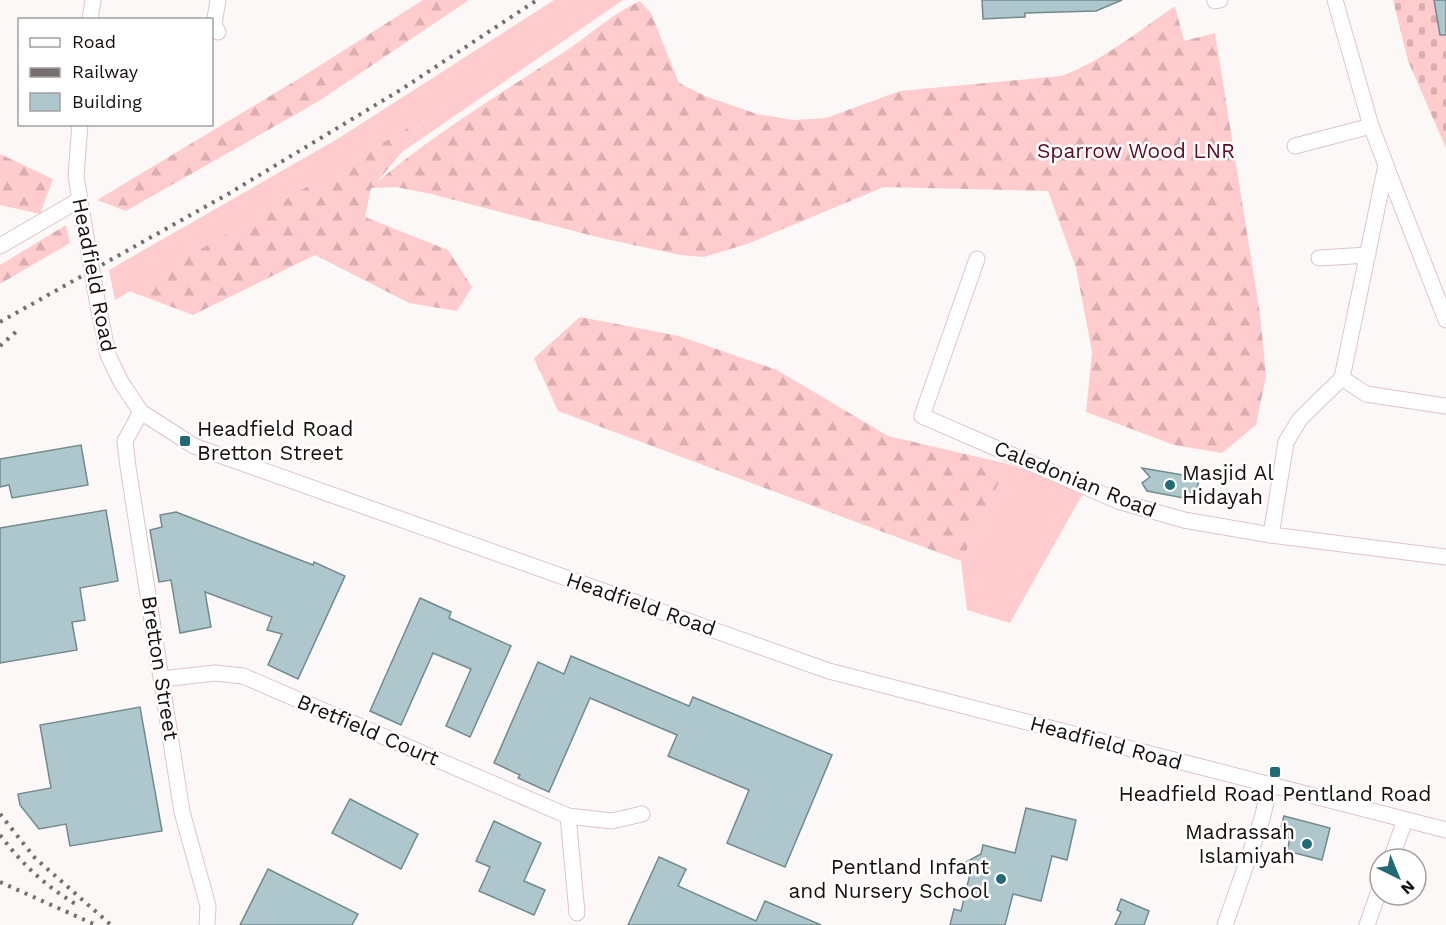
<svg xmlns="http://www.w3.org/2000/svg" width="1446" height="925" viewBox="0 0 1446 925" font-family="'Work Sans',sans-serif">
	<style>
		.grass { fill: #ffccce }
		.forest { fill: url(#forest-firs) }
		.cemetery { fill: url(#cemetery-stones) }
		.building { fill: #aec7cc; stroke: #728a8e; stroke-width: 1.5 }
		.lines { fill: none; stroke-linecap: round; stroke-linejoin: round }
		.minor-casing { stroke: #ddc5c6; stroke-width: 17 }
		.minor { stroke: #fff; stroke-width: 15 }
		.rail { stroke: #756e6e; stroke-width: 4; stroke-dasharray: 3 6; stroke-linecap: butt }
		.minor-bridge-casing { stroke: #ddc5c6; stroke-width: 17; stroke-linecap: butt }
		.minor-bridge { stroke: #fff; stroke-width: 15 }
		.poi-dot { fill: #216a76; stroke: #fff; stroke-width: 2 }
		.labels { text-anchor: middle; stroke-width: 5; stroke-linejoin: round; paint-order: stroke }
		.park-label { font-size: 21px; fill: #5f0a1e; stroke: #fff }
		.street-label { font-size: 21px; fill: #170f0f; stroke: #fff }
		.poi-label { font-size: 21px; fill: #170f0f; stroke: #fff; text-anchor: start }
	</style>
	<defs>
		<pattern id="forest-firs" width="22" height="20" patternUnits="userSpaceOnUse" patternTransform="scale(1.5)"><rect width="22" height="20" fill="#ffccce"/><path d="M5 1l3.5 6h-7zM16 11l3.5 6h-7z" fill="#daaeb0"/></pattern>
		<pattern id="cemetery-stones" width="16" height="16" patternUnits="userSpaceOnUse" patternTransform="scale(1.5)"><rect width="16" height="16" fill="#ffccce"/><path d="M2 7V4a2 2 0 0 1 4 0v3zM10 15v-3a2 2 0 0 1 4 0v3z" fill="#daaeb0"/></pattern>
	</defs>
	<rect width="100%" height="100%" fill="#fdf8f8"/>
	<g class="grass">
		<path d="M554 0H623L402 152 424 120 115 300 109 270 339 138Z"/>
		<path d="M1008 464 1085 490 1010 623 967 610 961 561Z"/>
	</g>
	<g class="forest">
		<path d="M423 0H469L319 101 126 211 97 200 300 78Z"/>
		<path d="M640 1 651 13 679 83 705 96 757 114 793 120 826 118 900 91 1061 76C1103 61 1138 31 1175 6L1184 41 1215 33 1260 314 1266 376 1256 425 1222 453 1174 445 1086 412 1092 352 1076 268 1048 191 884 187 747 244 704 257 680 255 601 238 431 194 396 187 371 188 365 217 448 250 472 287 457 311 409 303 315 255 193 315 129 291 425 118 402 152 376 183C434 134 500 94 564 52 590 35 612 14 640 1Z"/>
		<path d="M0 154 53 179 40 214 0 205Z"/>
		<path d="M66 225 70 243 0 284V265Z"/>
		<path d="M580 317 679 336 777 370 888 436 1008 464 961 561 558 411 534 358Z"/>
	</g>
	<path class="cemetery" d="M1393 0H1446V148L1408 61Z"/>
	<g class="building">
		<path d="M982 0H1122L1096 11 1025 13V17L983 19Z"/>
		<path d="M1434 0H1446V35H1440Z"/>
		<path d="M81 445 88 485 12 498 9 485 0 487V459Z"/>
		<path d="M1142 468 1183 475 1199 480 1194 500 1147 491 1142 483 1150 477Z"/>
		<path d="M106 510 118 581 80 588 85 620 72 622 77 650 0 663V528Z"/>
		<path d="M176 512 313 565 314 562 345 576 298 679 268 665 282 634 267 630 272 617 205 592 211 627 180 633 171 580 159 582 150 530 162 527 160 515Z"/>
		<path d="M420 598 451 612 449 618 511 646 470 737 446 726 471 669 433 653 401 725 370 711Z"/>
		<path d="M571 656 689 706 693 697 832 755 785 867 727 843 749 790 668 756 677 735 590 698 549 792 518 778 520 775 494 763 538 662 564 674Z"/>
		<path d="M140 707 162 831 70 846 66 824 39 829 20 805 18 794 51 788 40 725Z"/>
		<path d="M350 799 418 834 401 869 332 833Z"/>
		<path d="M1026 808 1076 820 1067 860 1052 856 1041 901 1013 894 1005 925H950L954 909 961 911 971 870 966 862 981 854 983 845 1015 853Z"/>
		<path d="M1284 816 1330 828 1322 860 1287 851 1290 838 1279 835Z"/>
		<path d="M494 821 541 843 524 881 545 890 534 915 479 891 490 867 476 861Z"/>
		<path d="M659 857 686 869 678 886 756 921 765 901 821 925H628Z"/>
		<path d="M268 869 358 914 352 925H240Z"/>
		<path d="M1121 899 1149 911 1144 925H1115L1121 912 1117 910Z"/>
	</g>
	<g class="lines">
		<g class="minor-casing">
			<g id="minor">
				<path d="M218 0 214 24 218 32"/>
				<path d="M1215 1 1220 0"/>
				<path d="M90 20 93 0"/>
				<path d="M80 124 76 176 85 231"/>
				<path d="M1295 146 1371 126"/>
				<path d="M1386 166 1446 320"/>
				<path d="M0 246 79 200"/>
				<path d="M1319 258 1368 255"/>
				<path d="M977 259 922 416 1118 501 1184 520 1271 535 1446 557"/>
				<path d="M98 305 108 355 121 382 141 412 194 446 829 671 1446 830"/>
				<path d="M1342 378 1366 394 1446 406"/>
				<path d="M141 412 125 441 128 467 182 812 208 906 207 925"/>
				<path d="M1271 535 1286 442 1300 419 1342 378 1386 165 1371 126 1335 0"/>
				<path d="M162 679 215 673 243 676 568 816 612 821 642 814"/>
				<path d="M568 816 577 913"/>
				<path d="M1391 859 1405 820"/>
				<path d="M1225 925 1262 819 1270 785"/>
				<path d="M1367 925 1380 888"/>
			</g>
		</g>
		<use href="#minor" class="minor"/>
		<g class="rail">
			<path d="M0 322 228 194 402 89 537 0"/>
			<path d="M0 346 17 331"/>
			<path d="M0 814 35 858 111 925"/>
			<path d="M0 835C24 866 43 884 77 905"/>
			<path d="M0 882 96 925"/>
		</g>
		<g class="minor-bridge-casing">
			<path id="minor-bridge" d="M85 231 98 305"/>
		</g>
		<use href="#minor-bridge" class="minor-bridge"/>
	</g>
	<g class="poi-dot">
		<rect x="179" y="435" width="12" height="12" rx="3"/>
		<circle cx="1170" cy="485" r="6"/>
		<rect x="1269" y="766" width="12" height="12" rx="3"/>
		<circle cx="1307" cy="844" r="6"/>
		<circle cx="1001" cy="879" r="6"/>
	</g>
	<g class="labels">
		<g class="park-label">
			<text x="1136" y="158">Sparrow Wood LNR</text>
		</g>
		<g class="street-label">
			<text transform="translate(94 275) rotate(79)" y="7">Headfield Road</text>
			<text transform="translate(1075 479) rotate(22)" y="7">Caledonian Road</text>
			<text transform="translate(641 604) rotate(19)" y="7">Headfield Road</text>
			<text transform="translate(160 668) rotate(81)" y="7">Bretton Street</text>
			<text transform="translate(368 730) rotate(23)" y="7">Bretfield Court</text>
			<text transform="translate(1106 743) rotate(15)" y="7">Headfield Road</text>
		</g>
		<g class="poi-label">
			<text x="197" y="436">Headfield Road<tspan x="197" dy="24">Bretton Street</tspan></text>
			<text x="1182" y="480">Masjid Al<tspan x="1182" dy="24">Hidayah</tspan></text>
			<text x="1275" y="801" text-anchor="middle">Headfield Road Pentland Road</text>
			<text x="1295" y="839" text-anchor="end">Madrassah<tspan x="1295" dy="24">Islamiyah</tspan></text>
			<text x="989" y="874" text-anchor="end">Pentland Infant<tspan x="989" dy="24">and Nursery School</tspan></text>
		</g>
	</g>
	<rect x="18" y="18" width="195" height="108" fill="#ffffff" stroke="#a29f9f" stroke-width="1.5"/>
	<rect x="30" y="38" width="30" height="9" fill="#ffffff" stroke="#a29f9f" stroke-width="1.5"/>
	<text x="72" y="48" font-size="18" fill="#170f0f">Road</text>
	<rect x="30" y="68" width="30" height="9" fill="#756e6e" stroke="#a29f9f" stroke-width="1.5"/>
	<text x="72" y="78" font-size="18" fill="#170f0f">Railway</text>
	<rect x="30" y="93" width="30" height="18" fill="#aec7cc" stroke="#a29f9f" stroke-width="1.5"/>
	<text x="72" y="108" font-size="18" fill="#170f0f">Building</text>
	<g transform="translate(1398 877) rotate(137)"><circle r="28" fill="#ffffff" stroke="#a29f9f" stroke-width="1.5"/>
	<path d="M0-4.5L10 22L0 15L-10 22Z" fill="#216a76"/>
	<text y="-9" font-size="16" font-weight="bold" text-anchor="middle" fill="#170f0f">N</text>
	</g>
</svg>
